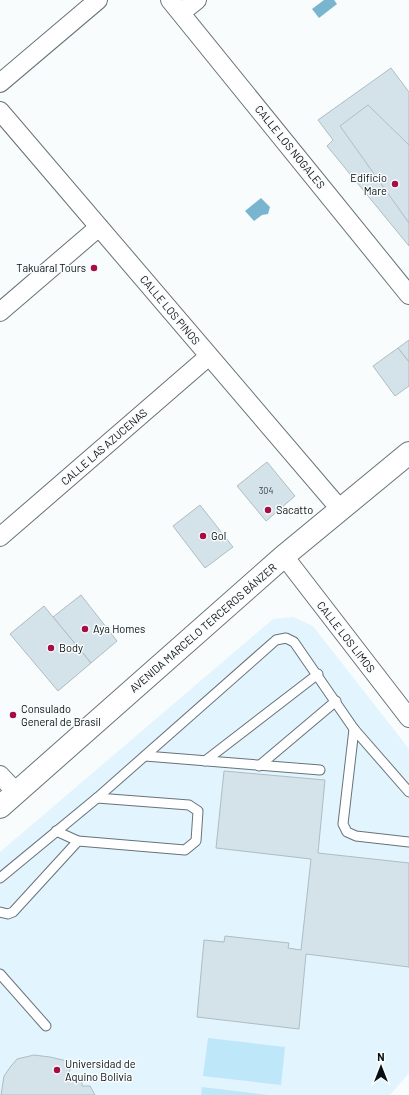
<svg xmlns="http://www.w3.org/2000/svg" width="409" height="1095" viewBox="0 0 409 1095" font-family="Barlow,sans-serif">
	<style>
		.built { fill: #e2f4fd }
		.pitch { fill: #bfe7fa }
		.water { fill: #7ab5cf }
		.building { fill: #d4e2e9; stroke: #afbdc3 }
		.lines { fill: none; stroke-linecap: round; stroke-linejoin: round }
		.service-casing { stroke: #677379; stroke-width: 11 }
		.minor-casing { stroke: #677379; stroke-width: 20 }
		.tertiary-casing { stroke: #677379; stroke-width: 24 }
		.service { stroke: #fff; stroke-width: 9 }
		.minor { stroke: #fff; stroke-width: 18 }
		.tertiary { stroke: #fff; stroke-width: 22 }
		.poi-dot { fill: #a50e45; stroke: #f9fcfd; stroke-width: 1.5 }
		.labels { text-anchor: middle; stroke-width: 3; stroke-linejoin: round; paint-order: stroke }
		.number-label { font-size: 9px; fill: #3c4346 }
		.street-label { font-size: 11px; fill: #090e10; stroke: #f9fcfd }
		.poi-label { font-size: 11px; fill: #090e10; stroke: #f9fcfd; text-anchor: start }
	</style>
	<rect width="100%" height="100%" fill="#f9fcfd"/>
	<path class="built" d="M293 617 313 626 409 749V1073L390 1095H0V852L273 619Z"/>
	<g class="pitch">
		<path d="M208 1038 285 1047 281 1085 203 1076Z"/>
		<path d="M202 1087 268 1095H201Z"/>
	</g>
	<g class="water">
		<path d="M324 0H334L337 4 319 18 312 9Z"/>
		<path d="M261 198 270 207 268 214 262 215 254 221 245 211Z"/>
	</g>
	<g class="building">
		<path d="M391 68 409 92V246L327 146 333 140 318 120Z"/>
		<path d="M368 105 409 145V223L340 126Z"/>
		<path d="M409 340V362L398 348Z"/>
		<path d="M398 348 409 362V386L395 396 373 366Z"/>
		<path d="M267 462 295 496 266 521 237 486Z"/>
		<path d="M200 505 233 547 205 568 173 526Z"/>
		<path d="M81 595 117 641 91 663 53 617Z"/>
		<path d="M44 606 91 663 58 691 10 634Z"/>
		<path d="M224 771 325 780 318 853 409 863V967L306 954 299 1029 197 1017 204 940 224 942 225 936 289 943 288 948 301 950 311 859 216 848Z"/>
		<path d="M34 1055 50 1057 71 1062 69 1075H82V1086H90L95 1095H1L4 1076 11 1066 17 1059Z"/>
	</g>
	<g class="lines">
		<g class="service-casing">
			<g id="service">
				<path d="M354 729 343 824 347 832 356 836 409 842"/>
				<path d="M145 756 320 770"/>
				<path d="M205 761 318 674"/>
				<path d="M259 766 336 701"/>
				<path d="M56 831 78 841 185 850 196 841 198 811 189 805 97 798"/>
				<path d="M0 878 97 798 276 640 286 638 294 642 354 729 409 792"/>
				<path d="M0 912 8 914 13 912 78 841"/>
				<path d="M0 974 46 1026"/>
			</g>
		</g>
		<g class="minor-casing">
			<g id="minor">
				<path d="M170 0 409 295"/>
				<path d="M182 12 197 0"/>
				<path d="M0 83 98 0"/>
				<path d="M0 111 340 509"/>
				<path d="M0 312 99 227"/>
				<path d="M0 537 209 356"/>
				<path d="M284 556 409 718"/>
				<path d="M0 775 16 792"/>
			</g>
		</g>
		<g class="tertiary-casing">
			<path id="tertiary" d="M0 807 284 556 409 453"/>
		</g>
		<use href="#service" class="service"/>
		<use href="#minor" class="minor"/>
		<use href="#tertiary" class="tertiary"/>
	</g>
	<g class="poi-dot">
		<circle cx="395" cy="184" r="4"/>
		<circle cx="94" cy="268" r="4"/>
		<circle cx="268" cy="510" r="4"/>
		<circle cx="203" cy="536" r="4"/>
		<circle cx="85" cy="629" r="4"/>
		<circle cx="51" cy="648" r="4"/>
		<circle cx="13" cy="715" r="4"/>
		<circle cx="57" cy="1070" r="4"/>
	</g>
	<g class="labels">
		<g class="number-label">
			<text x="266" y="494">304</text>
		</g>
		<g class="street-label">
			<text transform="translate(290 147) rotate(51)" y="4">CALLE LOS NOGALES</text>
			<text transform="translate(170 310) rotate(50)" y="4">CALLE LOS PINOS</text>
			<text transform="translate(104 447) rotate(-41)" y="4">CALLE LAS AZUCENAS</text>
			<text transform="translate(203 628) rotate(-41)" y="4">AVENIDA MARCELO TERCEROS BÁNZER</text>
			<text transform="translate(346 637) rotate(52)" y="4">CALLE LOS LIMOS</text>
		</g>
		<g class="poi-label">
			<text x="387" y="182" text-anchor="end">Edificio<tspan x="387" dy="13">Mare</tspan></text>
			<text x="86" y="272" text-anchor="end">Takuaral Tours</text>
			<text x="276" y="514">Sacatto</text>
			<text x="211" y="540">Gol</text>
			<text x="93" y="633">Aya Homes</text>
			<text x="59" y="652">Body</text>
			<text x="21" y="713">Consulado<tspan x="21" dy="13">General de Brasil</tspan></text>
			<text x="65" y="1068">Universidad de<tspan x="65" dy="13">Aquino Bolivia</tspan></text>
		</g>
	</g>
	<g transform="translate(381 1067)" stroke="#f9fcfd" stroke-width="3" paint-order="stroke">
	<path d="M0-3L7 15L0 10L-7 15Z" fill="#090e10"/>
	<text y="-6" font-size="11" font-weight="bold" text-anchor="middle" fill="#090e10">N</text>
	</g>
</svg>
